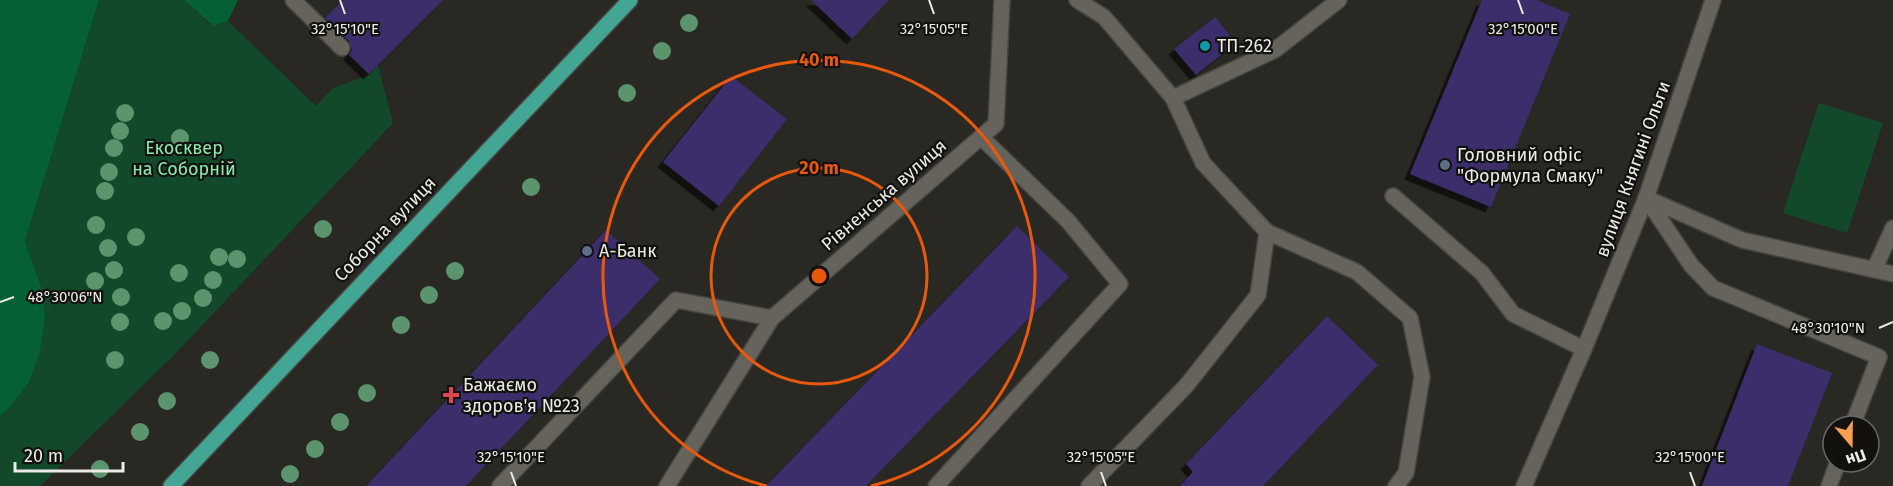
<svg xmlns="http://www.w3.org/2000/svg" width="1893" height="486" viewBox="0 0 1893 486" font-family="'Fira Sans',sans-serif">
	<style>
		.green { fill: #11492a }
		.forest { fill: #056034 }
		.building { fill: #3a2d6b; filter: url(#shadow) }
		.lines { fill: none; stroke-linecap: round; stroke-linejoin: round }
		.service-casing { stroke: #474540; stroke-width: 18 }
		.minor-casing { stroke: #474540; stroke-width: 18 }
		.primary-casing { stroke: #474540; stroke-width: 18 }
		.service { stroke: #65635b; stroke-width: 15 }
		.minor { stroke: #65635b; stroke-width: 15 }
		.primary { stroke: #43a694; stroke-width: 15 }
		.tree { fill: #5c946d }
		.ticks { fill: none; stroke: #ebeae6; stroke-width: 2 }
		.ring { fill: none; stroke: #e8590c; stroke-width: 3 }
		.culture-dot { fill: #0f9aa8; stroke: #12110e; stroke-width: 2 }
		.service-dot { fill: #5c6f8a; stroke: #12110e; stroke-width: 2 }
		.health-dot { fill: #e0444e; stroke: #12110e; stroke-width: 2 }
		.labels { text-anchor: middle; stroke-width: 4.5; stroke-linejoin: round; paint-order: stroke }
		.poi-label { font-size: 18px; fill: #ebeae6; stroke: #12110e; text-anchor: start }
		.park-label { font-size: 18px; fill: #85ecaa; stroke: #12110e }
		.street-label { font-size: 18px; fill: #ebeae6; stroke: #12110e }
		.ticks-label { font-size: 15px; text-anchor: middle; fill: #ebeae6; stroke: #12110e; stroke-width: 4.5; stroke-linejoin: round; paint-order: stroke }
		.centre { fill: #e8590c; stroke: #12110e; stroke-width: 3 }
		.ring-label { font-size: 18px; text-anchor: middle; font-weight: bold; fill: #e8590c; stroke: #12110e; stroke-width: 4.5; stroke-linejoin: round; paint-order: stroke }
	</style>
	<defs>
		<filter id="shadow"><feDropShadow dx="-5.5" dy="5.5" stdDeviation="0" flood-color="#0009"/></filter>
	</defs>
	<rect width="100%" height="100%" fill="#2a2822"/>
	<g class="green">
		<path d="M99 0H184L212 26 228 21 316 106 333 88 369 75 378 65 393 123 177 352 40 486H0V416L8 410 41 286 25 241Z"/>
		<path d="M1819 103 1883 123 1847 233 1783 213Z"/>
	</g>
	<g class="forest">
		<path d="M0 0H99L25 241 41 286 45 318 40 351 29 382 8 410 0 416Z"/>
		<path d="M184 0H238L228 21 213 26Z"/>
	</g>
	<g class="building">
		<path d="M343 0H443L369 74 349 55 352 50 349 41 325 18Z"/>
		<path d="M811 0H889L852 39Z"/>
		<path d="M1482 0H1537L1570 14 1491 207 1410 174Z"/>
		<path d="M1215 17 1236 43 1196 75 1174 49Z"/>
		<path d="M731 76 787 119 719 206 663 162Z"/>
		<path d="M1017 226 1069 277 866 486H766Z"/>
		<path d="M606 230 660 279 466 486H366Z"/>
		<path d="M1327 316 1378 365 1263 486H1180L1193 472 1186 464Z"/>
		<path d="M1757 344 1832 373 1788 486H1702Z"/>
	</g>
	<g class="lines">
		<g class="service-casing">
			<g id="service">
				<path d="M293 0 342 48"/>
				<path d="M1077 0 1104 17 1173 98 1203 163 1267 232 1357 272 1410 318 1422 377 1406 473 1396 486"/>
				<path d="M1173 98 1275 50 1339 0"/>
				<path d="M1393 196 1482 273 1513 314 1584 349"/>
				<path d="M1646 198 1691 265 1713 288 1879 357 1852 426"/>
				<path d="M1646 198 1742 240 1893 274"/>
				<path d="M1874 270 1893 228"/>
				<path d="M500 486 676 300 772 318"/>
				<path d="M936 486 1120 284 1068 221 981 137"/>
				<path d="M1089 486 1186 386 1258 295 1267 232"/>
				<path d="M1829 486 1838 462"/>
			</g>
		</g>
		<g class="minor-casing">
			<g id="minor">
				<path d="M667 486 772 318 996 124 1002 0"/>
				<path d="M1524 486 1584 349 1646 198 1713 0"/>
			</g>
		</g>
		<g class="primary-casing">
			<path id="primary" d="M171 486 630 0"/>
		</g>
		<use href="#service" class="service"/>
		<use href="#minor" class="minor"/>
		<use href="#primary" class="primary"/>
	</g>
	<g class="tree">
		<circle cx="689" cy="23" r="9"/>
		<circle cx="662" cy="51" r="9"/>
		<circle cx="627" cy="93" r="9"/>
		<circle cx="125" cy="113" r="9"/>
		<circle cx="120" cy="131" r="9"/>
		<circle cx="180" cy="138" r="9"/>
		<circle cx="114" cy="148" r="9"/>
		<circle cx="109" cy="172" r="9"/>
		<circle cx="531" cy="187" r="9"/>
		<circle cx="105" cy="191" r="9"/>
		<circle cx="96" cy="225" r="9"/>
		<circle cx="323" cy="229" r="9"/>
		<circle cx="136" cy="237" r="9"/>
		<circle cx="108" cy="248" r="9"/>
		<circle cx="219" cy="257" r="9"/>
		<circle cx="237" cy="259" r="9"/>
		<circle cx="114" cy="270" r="9"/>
		<circle cx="455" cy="271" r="9"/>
		<circle cx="179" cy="273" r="9"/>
		<circle cx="213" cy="280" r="9"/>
		<circle cx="95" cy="281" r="9"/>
		<circle cx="429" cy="295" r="9"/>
		<circle cx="121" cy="297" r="9"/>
		<circle cx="203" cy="298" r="9"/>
		<circle cx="182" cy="311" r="9"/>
		<circle cx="163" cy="321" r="9"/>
		<circle cx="120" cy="322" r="9"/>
		<circle cx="401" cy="325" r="9"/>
		<circle cx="115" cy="360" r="9"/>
		<circle cx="210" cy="360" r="9"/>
		<circle cx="367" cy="393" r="9"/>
		<circle cx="167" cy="401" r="9"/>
		<circle cx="340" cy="422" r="9"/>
		<circle cx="140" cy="432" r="9"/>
		<circle cx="315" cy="449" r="9"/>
		<circle cx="100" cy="469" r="9"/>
		<circle cx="290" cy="474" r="9"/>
	</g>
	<path class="ticks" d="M340 0 345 14M929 0 934 14M1518 0 1523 14M0 302 14 297M1879 328 1893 322M511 472 516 486M1101 472 1106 486M1690 472 1695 486"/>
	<g class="ring">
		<circle cx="819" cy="276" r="108"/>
		<path d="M767 486A216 216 0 1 1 871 486"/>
	</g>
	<circle class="culture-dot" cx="1205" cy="46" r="6"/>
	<g class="service-dot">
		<circle cx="1445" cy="165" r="6"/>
		<circle cx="587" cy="251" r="6"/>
	</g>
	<path class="health-dot" d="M448 386h6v6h6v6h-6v6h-6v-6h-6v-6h6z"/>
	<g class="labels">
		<g class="poi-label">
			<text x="1217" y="52">ТП-262</text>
			<text x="1457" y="161">Головний офіс<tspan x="1457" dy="21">"Формула Смаку"</tspan></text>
			<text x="599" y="257">А-Банк</text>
			<text x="463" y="391">Бажаємо<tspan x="463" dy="21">здоров'я №23</tspan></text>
		</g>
		<g class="park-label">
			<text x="184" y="154">Екосквер<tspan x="184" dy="21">на Соборній</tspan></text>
		</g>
		<g class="street-label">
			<text transform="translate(1633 169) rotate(-70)" y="6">вулиця Княгині Ольги</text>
			<text transform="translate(884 195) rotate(-41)" y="6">Рівненська вулиця</text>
			<text transform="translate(385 229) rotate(-46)" y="6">Соборна вулиця</text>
		</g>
	</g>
	<g class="ticks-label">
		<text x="345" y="34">32°15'10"E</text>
		<text x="934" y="34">32°15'05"E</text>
		<text x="1523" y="34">32°15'00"E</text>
		<text x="65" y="302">48°30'06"N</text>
		<text x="1828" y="333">48°30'10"N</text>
		<text x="511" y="462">32°15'10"E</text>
		<text x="1101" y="462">32°15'05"E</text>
		<text x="1690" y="462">32°15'00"E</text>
	</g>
	<circle cx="819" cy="276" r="9" class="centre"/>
	<g class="ring-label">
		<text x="819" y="66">40 m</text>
		<text x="819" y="174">20 m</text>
	</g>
	<g transform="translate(1851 444) rotate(160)"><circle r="28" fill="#12110e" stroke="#696864" stroke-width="1.5"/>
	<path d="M0-4.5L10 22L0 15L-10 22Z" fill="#fb9e50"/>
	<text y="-9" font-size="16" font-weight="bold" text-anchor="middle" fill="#ebeae6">Пн</text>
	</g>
	<path d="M15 462v9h108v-9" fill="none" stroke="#ebeae6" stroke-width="3"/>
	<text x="24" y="462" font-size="18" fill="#ebeae6" stroke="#12110e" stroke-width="4.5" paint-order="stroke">20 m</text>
</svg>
